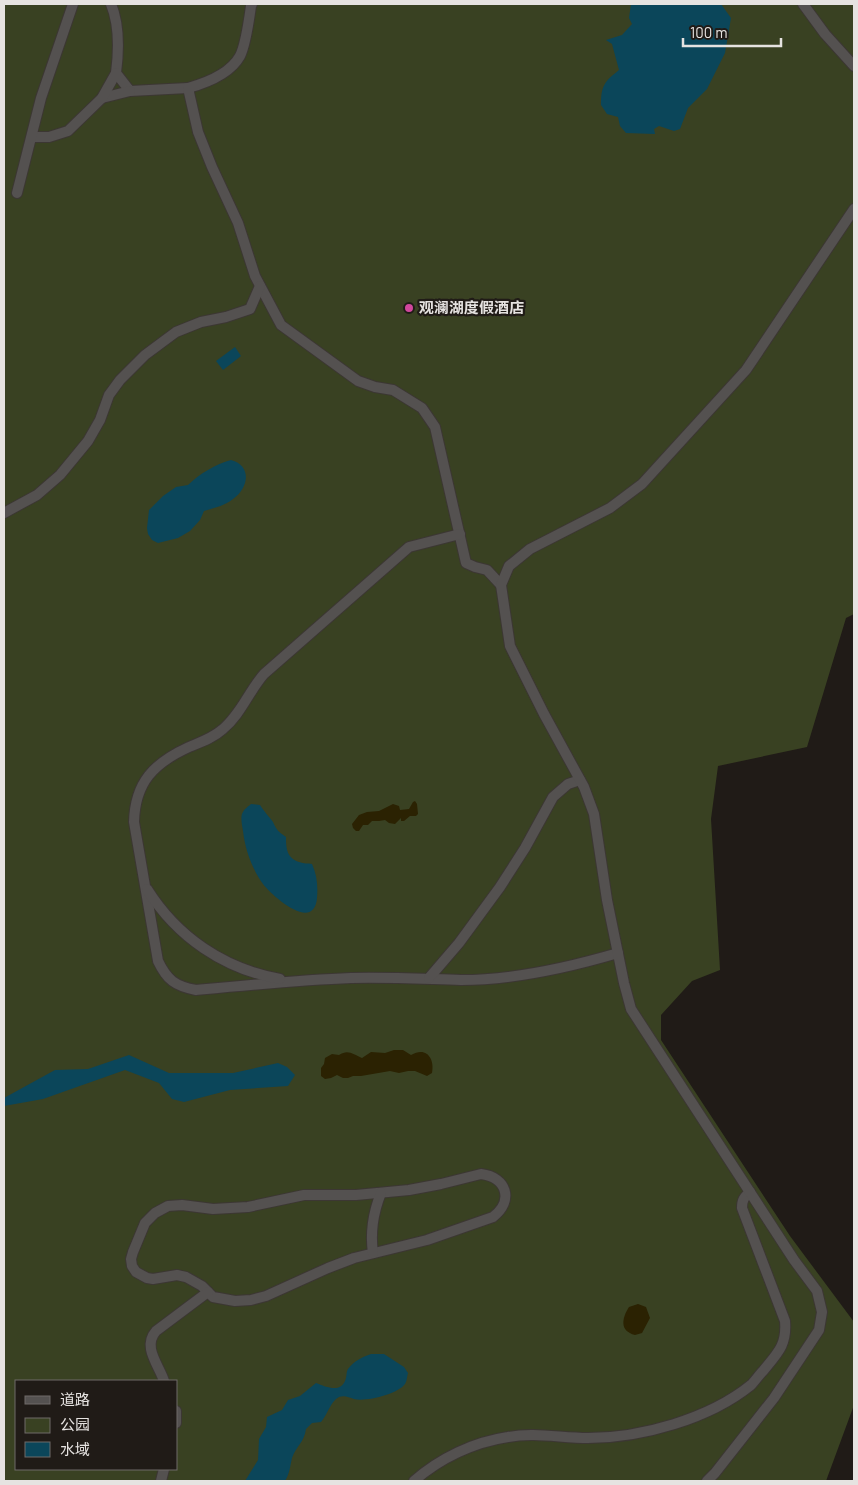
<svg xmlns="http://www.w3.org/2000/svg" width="858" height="1485" viewBox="0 0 858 1485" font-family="Barlow,'Noto Sans SC',sans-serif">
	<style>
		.green { fill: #394122; fill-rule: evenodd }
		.sand { fill: #2b2202 }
		.water { fill: #0b465a }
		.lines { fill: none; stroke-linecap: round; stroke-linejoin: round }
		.minor-casing { stroke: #3c3733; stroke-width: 12 }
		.minor { stroke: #545150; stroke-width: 10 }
		.hotel-dot { fill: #d1479c; stroke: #201b17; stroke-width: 2 }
		.labels { text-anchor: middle; stroke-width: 4.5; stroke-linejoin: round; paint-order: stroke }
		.poi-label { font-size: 15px; font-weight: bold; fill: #e6e3e1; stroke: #201b17; text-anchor: start }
	</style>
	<rect width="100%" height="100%" fill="#201b17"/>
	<path class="green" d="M4 4H854V614L846 618 807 747 718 766 711 819 720 970 692 981 661 1015V1040L790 1236 854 1322V1405L826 1481H4ZM16 1381H176V1469H16Z"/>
	<g class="sand">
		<path d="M415 801 417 804 418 814 416 816H410L404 821H401V818L395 824 389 823 385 820 379 821H372L368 825H363L359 831H356L353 828 352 824 359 815 367 812 379 811 393 804 399 806 400 810 409 809 413 802Z"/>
		<path d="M394 1050H403L411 1055C426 1046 435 1058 432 1073L427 1076 415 1071H408L399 1073 390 1071 361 1076H353L348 1078H343L337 1075 331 1078 325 1079 321 1076V1068L324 1064 325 1058 332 1054 339 1055C348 1049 353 1054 362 1058L371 1052 385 1053Z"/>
		<path d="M638 1304 646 1307 650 1318 642 1333 635 1335C619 1331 622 1318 629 1307Z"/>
	</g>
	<g class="water">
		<path d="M631 4H721L731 18 725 53 707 89 688 108 680 129 674 131 659 126 654 129 655 134 626 133 620 126 618 117 607 114 601 105C601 86 604 82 619 70L612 44 606 40 622 35 632 24 629 18Z"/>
		<path d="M235 347 241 356 223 370 216 361Z"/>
		<path d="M231 460C253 466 248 489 233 499 224 506 214 508 204 511L200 520 190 531 178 538 158 543 152 540 148 534 147 528 149 510 163 496 176 487 188 485C199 474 216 464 231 460Z"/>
		<path d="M251 804 260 805C263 810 270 818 273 822 277 831 278 831 286 837 286 849 287 858 299 862 304 864 308 863 312 864 317 875 318 886 317 898 314 933 272 896 263 884 252 869 245 849 243 831 242 825 240 816 243 812 244 809 249 806 251 804Z"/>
		<path d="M129 1055 169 1073H233L278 1063 287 1067 295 1075 288 1086 230 1090 184 1102 172 1099 159 1083 125 1070 43 1099 4 1106V1098L55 1070 88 1069Z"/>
		<path d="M371 1354H384L404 1367 408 1373C407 1376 407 1381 405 1384 398 1394 366 1402 354 1399 348 1397 342 1394 336 1399 330 1404 327 1415 321 1422L312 1423 306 1429C304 1443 296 1446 292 1458 290 1466 290 1473 285 1481H245L258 1460 259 1439 266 1427 267 1417 282 1410 288 1400 300 1396 316 1383C326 1387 340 1393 345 1381 347 1377 346 1372 348 1369 354 1361 362 1357 371 1354Z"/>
	</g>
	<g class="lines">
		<g class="minor-casing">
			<g id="minor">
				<path d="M111 4C120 26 119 50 116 73L130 91 188 88"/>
				<path d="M252 4 251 6C249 20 246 44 240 56 230 74 206 83 188 88L198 132 212 167 238 223 255 276 281 325 358 381 375 387 393 390 422 408 435 427 466 563 475 567 487 570 501 585"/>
				<path d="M803 4 825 34 854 66"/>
				<path d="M102 98 130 91"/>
				<path d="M32 137H49L68 131 102 98 116 73"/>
				<path d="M17 193 41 98 73 4"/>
				<path d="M4 513 37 495 60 475 88 441 100 420 109 395 120 380 145 355 176 332 201 322 226 317 250 309 260 286"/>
				<path d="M460 534 409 547 264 674C249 691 241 714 223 729 213 738 201 742 189 747 154 763 135 782 134 822L158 961C167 980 175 986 196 990 248 985 299 980 351 978 388 977 424 979 461 980 514 980 567 968 618 953"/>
				<path d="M147 889C177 937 224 969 280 979"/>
				<path d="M429 978 459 943 500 887 525 848 553 797 568 784 580 780"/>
				<path d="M481 1174C507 1177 514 1201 493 1217L427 1240 354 1258 328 1268 266 1296 251 1300 235 1301 213 1297 202 1286 186 1277 177 1275 153 1279 147 1278 136 1272 132 1266 131 1259 133 1252 145 1223 155 1213 168 1206 182 1205 213 1209 248 1207 304 1195H356L409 1190 441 1184Z"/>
				<path d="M373 1253C370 1232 373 1213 381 1193"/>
				<path d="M164 1381C159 1365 142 1347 156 1331L208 1292"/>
				<path d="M176 1411V1423"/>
				<path d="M161 1481 164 1469"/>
				<path d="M414 1481C440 1458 474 1442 508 1437 534 1432 561 1438 588 1438 641 1438 709 1419 751 1385 755 1381 759 1375 763 1371 778 1353 787 1345 785 1321L742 1208C742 1200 744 1197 750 1192"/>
				<path d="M707 1481 715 1473 774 1398 819 1330 822 1312 817 1291 794 1260 631 1009 624 983 607 900 594 814 584 787 544 714 510 646 501 585 509 566 530 549 610 508 642 484 746 370 854 209"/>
			</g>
		</g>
		<use href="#minor" class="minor"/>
	</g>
	<circle class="hotel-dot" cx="409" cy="308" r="5"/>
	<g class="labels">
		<g class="poi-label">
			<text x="419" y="313">观澜湖度假酒店</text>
		</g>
	</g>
	<rect width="858" height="1485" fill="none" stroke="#e6e3e1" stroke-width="10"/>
	<rect x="15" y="1380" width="162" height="90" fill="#201b17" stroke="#6f6b68"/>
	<rect x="25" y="1396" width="25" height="8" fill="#545150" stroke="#6f6b68"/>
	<text x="60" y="1405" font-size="15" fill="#e6e3e1">道路</text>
	<rect x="25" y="1418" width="25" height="15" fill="#394122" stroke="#6f6b68"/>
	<text x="60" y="1430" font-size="15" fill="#e6e3e1">公园</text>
	<rect x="25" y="1442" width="25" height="15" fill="#0b465a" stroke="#6f6b68"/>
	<text x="60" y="1455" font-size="15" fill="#e6e3e1">水域</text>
	<path d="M683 38v8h98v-8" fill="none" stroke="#e6e3e1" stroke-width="2.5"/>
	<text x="690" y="38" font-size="15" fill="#e6e3e1" stroke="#201b17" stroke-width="4" paint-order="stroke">100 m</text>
</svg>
